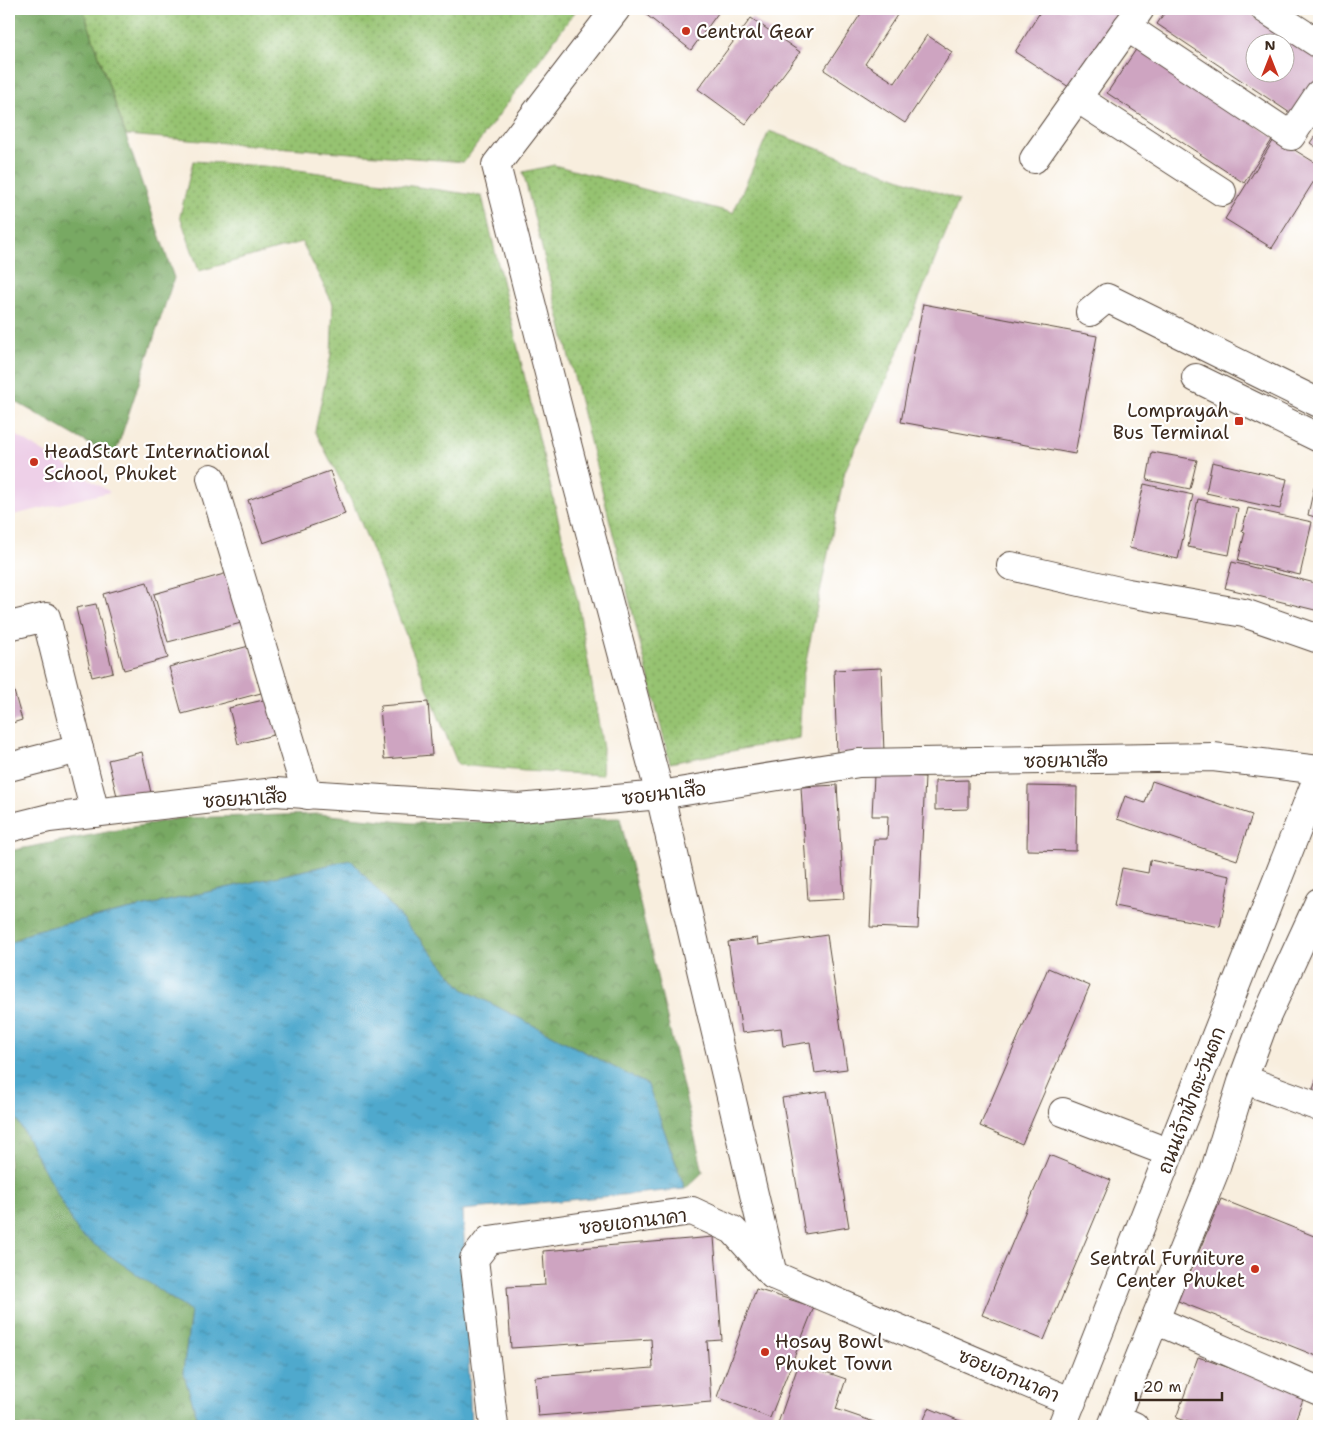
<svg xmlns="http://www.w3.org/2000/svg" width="1328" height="1435" viewBox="0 0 1328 1435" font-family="'Shantell Sans','Playpen Sans Thai',sans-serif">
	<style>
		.built { fill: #eed0e8 }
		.grass { fill: url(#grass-dots); stroke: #687648 }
		.forest { fill: url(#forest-crowns); stroke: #5a6a40 }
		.water { fill: url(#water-ripples); stroke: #466a76 }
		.building { fill: #cea4c1; fill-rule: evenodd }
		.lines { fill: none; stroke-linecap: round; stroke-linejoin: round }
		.minor-casing { stroke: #57473b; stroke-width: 30 }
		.major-casing { stroke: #57473b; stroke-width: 30 }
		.minor { stroke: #fff; stroke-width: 28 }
		.major { stroke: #fff; stroke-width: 28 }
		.poi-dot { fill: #c8321e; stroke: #fff; stroke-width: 2 }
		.labels { text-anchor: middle; stroke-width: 4.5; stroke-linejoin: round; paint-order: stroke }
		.poi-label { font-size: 19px; fill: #3b2a1e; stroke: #fff; text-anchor: start }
		.street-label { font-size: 19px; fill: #3b2a1e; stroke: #fff }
	</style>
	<defs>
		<pattern id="grass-dots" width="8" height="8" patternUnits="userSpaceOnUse" patternTransform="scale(1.25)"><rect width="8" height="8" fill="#96c371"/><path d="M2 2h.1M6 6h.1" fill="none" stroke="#7c9f5c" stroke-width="1.8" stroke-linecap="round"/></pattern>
		<pattern id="forest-crowns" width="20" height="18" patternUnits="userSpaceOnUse" patternTransform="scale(1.25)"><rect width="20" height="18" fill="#78a963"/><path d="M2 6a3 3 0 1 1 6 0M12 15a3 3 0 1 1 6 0" fill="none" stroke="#648a51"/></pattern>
		<pattern id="water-ripples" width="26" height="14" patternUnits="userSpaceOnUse" patternTransform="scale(1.25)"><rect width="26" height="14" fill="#50a9cd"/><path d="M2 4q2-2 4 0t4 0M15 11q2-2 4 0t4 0" fill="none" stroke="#448aa6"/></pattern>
	</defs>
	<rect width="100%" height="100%" fill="#fff"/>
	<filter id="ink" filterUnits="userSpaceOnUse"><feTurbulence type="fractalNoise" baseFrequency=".02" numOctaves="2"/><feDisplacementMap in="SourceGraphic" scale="10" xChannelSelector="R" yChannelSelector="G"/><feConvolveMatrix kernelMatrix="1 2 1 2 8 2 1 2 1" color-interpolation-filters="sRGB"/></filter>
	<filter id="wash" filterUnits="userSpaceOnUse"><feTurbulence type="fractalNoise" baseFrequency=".0096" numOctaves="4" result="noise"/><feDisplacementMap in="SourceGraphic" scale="20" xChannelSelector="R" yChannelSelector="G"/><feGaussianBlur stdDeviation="1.12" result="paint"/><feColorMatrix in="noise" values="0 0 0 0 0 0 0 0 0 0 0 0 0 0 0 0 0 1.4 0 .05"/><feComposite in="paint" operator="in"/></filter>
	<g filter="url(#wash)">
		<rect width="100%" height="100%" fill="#f8eede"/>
		<path class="built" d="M9 431 110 492 9 516Z"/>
		<g class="grass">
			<path d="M83 9H577L464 162 126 135Z"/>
			<path d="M769 131 959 200 888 376 845 471 803 675 799 738 670 763 523 172 554 165 733 213Z"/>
			<path d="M193 161 277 167 482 196 578 603 603 749 602 775 525 771 458 765 355 508 315 431 331 354 333 304 302 242 199 271 180 216Z"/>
		</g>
		<g class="forest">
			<path d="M9 9H83L174 278 114 458 9 398Z"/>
			<path d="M319 814 413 823 620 818 703 1172 685 1189 648 1085 463 989 351 860 33 931 9 944V851L180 818Z"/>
			<path d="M9 1105 79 1233 191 1312 183 1372 200 1426H9Z"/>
		</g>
		<path class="water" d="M351 860 463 989 648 1085 685 1189 463 1210 471 1426H200L183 1372 191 1312 79 1234 9 1105V944L33 931Z"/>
		<g id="blocks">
			<g class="building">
				<path d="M647 9H721L691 50 644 13Z"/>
				<path d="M864 9H895L899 12 865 64 895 83 927 35 952 52 905 123 824 70Z"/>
				<path d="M1042 9H1124L1072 89 1015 52Z"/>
				<path d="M1167 9H1243L1319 59V82L1296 117 1157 24ZM1256 42H1286V72H1256Z"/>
				<path d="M751 18 800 52 746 124 698 89Z"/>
				<path d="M1137 48 1274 137 1244 183 1107 93Z"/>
				<path d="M1319 130V149L1310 143Z"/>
				<path d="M1275 138 1319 165V173L1272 248 1225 219Z"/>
				<path d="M923 304 1097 336 1075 454 901 422Z"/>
				<path d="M1152 452 1197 460 1190 489 1147 480Z"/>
				<path d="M1212 462 1287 479 1280 509 1206 493Z"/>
				<path d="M330 471 345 514 263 543 248 500Z"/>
				<path d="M1315 483 1319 484V518L1308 515Z"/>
				<path d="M1144 484 1193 495 1178 559 1129 548Z"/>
				<path d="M1198 499 1238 508 1229 555 1188 547Z"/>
				<path d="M1248 508 1312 522 1300 575 1238 561 1245 532 1242 531Z"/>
				<path d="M1232 562 1319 584V611L1225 588Z"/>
				<path d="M231 572 245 622 168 642 154 594Z"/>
				<path d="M147 582 168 658 124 670 103 594Z"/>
				<path d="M96 604 113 672 92 677 76 608Z"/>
				<path d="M249 646 261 693 182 714 169 667Z"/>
				<path d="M881 668 884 753 837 754 834 670Z"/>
				<path d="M9 673 22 720 9 724Z"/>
				<path d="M272 698 281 733 238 744 229 708Z"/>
				<path d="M428 702 432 755 384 759 380 706Z"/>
				<path d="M142 752 151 793 118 800 108 760Z"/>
				<path d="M874 775 925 777 918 929 870 927 874 839H887L888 816H872Z"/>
				<path d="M968 780V809L935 810V781Z"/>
				<path d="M1152 781 1252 815 1237 860 1117 819 1125 796 1145 803Z"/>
				<path d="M837 785 844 899 808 901 801 787Z"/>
				<path d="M1028 786 1077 787 1076 851 1027 850Z"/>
				<path d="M1150 860 1230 876 1220 927 1114 906 1122 868 1148 873Z"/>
				<path d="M827 935 847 1069 815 1073 810 1042 783 1046 781 1028 742 1033 728 942 757 938 758 945Z"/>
				<path d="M1048 968 1090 986 1022 1144 980 1126Z"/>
				<path d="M1319 1072V1095L1312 1092Z"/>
				<path d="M827 1091 849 1227 805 1234 782 1098Z"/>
				<path d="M1049 1155 1111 1180 1044 1340 982 1315Z"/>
				<path d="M1221 1199 1319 1238V1357L1178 1301Z"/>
				<path d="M714 1237 722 1340 707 1341 711 1402 538 1416 535 1377 653 1368 651 1339 511 1348 507 1287 545 1285 543 1251Z"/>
				<path d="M756 1289 814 1307 770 1418 717 1397Z"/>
				<path d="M1198 1357 1305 1394 1293 1426H1200L1176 1418Z"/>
				<path d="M799 1363 846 1379 836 1409 877 1423 876 1426H777Z"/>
				<path d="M929 1408 972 1426H921Z"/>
			</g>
		</g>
	</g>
	<g filter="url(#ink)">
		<use href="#blocks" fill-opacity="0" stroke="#57473b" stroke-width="1"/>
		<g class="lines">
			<g class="minor-casing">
				<g id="minor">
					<path d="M616 9 496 165 578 487 660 795 773 1275"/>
					<path d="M1265 9 1319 44"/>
					<path d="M1127 27 1291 136 1319 94"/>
					<path d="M1077 98 1222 192"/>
					<path d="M1034 159 1140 9"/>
					<path d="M1090 312 1107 298 1319 403"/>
					<path d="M1196 378 1319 438"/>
					<path d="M211 478 307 795"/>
					<path d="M1011 566 1128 593 1244 613 1319 639"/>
					<path d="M9 626 46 617 95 813"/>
					<path d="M9 767 79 749"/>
					<path d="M9 828 49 818 275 792 519 808 660 795 859 763 1213 757 1319 770"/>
					<path d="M1243 1079 1319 1107"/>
					<path d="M1063 1112 1170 1153"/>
					<path d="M1155 1320 1319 1391"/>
					<path d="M1116 1418 1134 1426"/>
					<path d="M494 1426 474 1259 489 1240 692 1211 733 1230 773 1275 1072 1402"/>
				</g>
			</g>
			<g class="major-casing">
				<g id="major">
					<path d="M1062 1426C1149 1209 1232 991 1319 774"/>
					<path d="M1112 1426 1214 1173 1243 1079 1264 1022 1319 902"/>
				</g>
			</g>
			<use href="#minor" class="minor"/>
			<use href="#major" class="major"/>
		</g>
	</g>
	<g class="poi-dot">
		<circle cx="686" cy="31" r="5"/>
		<rect x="1234" y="416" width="10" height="10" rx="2.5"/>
		<circle cx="34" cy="462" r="5"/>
		<circle cx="1255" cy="1269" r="5"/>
		<circle cx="765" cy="1352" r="5"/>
	</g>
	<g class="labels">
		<g class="poi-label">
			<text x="696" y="38">Central Gear</text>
			<text x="1229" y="417" text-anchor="end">Lomprayah<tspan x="1229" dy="22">Bus Terminal</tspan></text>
			<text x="44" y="458">HeadStart International<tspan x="44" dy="22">School, Phuket</tspan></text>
			<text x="1245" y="1265" text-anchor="end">Sentral Furniture<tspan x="1245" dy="22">Center Phuket</tspan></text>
			<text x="775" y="1348">Hosay Bowl<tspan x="775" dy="22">Phuket Town</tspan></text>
		</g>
		<g class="street-label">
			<text transform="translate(1066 760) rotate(-1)" y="7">ซอยนาเสือ</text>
			<text transform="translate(664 793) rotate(-7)" y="7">ซอยนาเสือ</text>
			<text transform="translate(245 798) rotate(-4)" y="7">ซอยนาเสือ</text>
			<text transform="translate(1191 1100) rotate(-69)" y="7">ถนนเจ้าฟ้าตะวันตก</text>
			<text transform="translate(633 1221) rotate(-7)" y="7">ซอยเอกนาคา</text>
			<text transform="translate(1009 1375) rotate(23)" y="7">ซอยเอกนาคา</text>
		</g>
	</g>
	<rect width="1328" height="1435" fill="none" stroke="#fff" stroke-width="30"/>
	<g transform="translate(1270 58)"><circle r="24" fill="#ffffff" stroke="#b1aaa5"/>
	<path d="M0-4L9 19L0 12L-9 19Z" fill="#c8321e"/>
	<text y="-8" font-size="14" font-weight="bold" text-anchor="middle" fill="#3b2a1e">N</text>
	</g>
	<path d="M1136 1392v8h86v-8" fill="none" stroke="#3b2a1e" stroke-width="2.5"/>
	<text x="1143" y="1392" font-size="15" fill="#3b2a1e" stroke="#ffffff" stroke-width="4" paint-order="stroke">20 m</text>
</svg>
